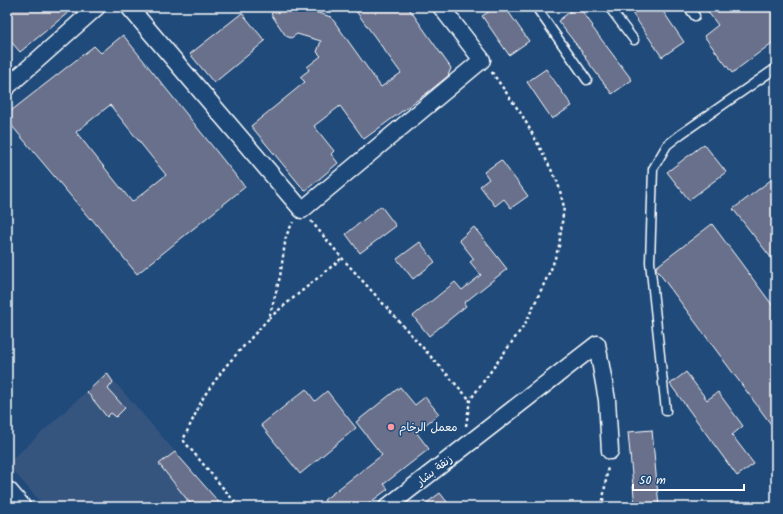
<svg xmlns="http://www.w3.org/2000/svg" width="783" height="514" viewBox="0 0 783 514" font-family="Kalam,'Playpen Sans Arabic',sans-serif">
	<style>
		.built { fill: #35557f }
		.building { fill: #686f8b; stroke: #fff; fill-rule: evenodd }
		.lines { fill: none; stroke-linecap: round; stroke-linejoin: round }
		.service-casing { stroke: #fff; stroke-width: 11 }
		.minor-casing { stroke: #fff; stroke-width: 19 }
		.secondary-casing { stroke: #fff; stroke-width: 25 }
		.path { stroke: #fff; stroke-width: 2.5; stroke-dasharray: 3 3; stroke-linecap: butt }
		.service { stroke: #1f4a7a; stroke-width: 8 }
		.minor { stroke: #1f4a7a; stroke-width: 16 }
		.secondary { stroke: #1f4a7a; stroke-width: 22 }
		.poi-dot { fill: #ff9aa2; stroke: #1f4a7a; stroke-width: 1.5 }
		.labels { text-anchor: middle; stroke-width: 3; stroke-linejoin: round; paint-order: stroke }
		.poi-label { font-size: 11px; fill: #fff; stroke: #1f4a7a; text-anchor: start }
		.street-label { font-size: 11px; fill: #fff; stroke: #1f4a7a }
	</style>
	<rect width="100%" height="100%" fill="#1f4a7a"/>
	<filter id="ink" filterUnits="userSpaceOnUse"><feTurbulence type="fractalNoise" baseFrequency=".025" numOctaves="2"/><feDisplacementMap in="SourceGraphic" scale="8" xChannelSelector="R" yChannelSelector="G"/><feConvolveMatrix kernelMatrix="1 2 1 2 8 2 1 2 1" color-interpolation-filters="sRGB"/></filter>
	<g filter="url(#ink)">
		<path class="built" d="M107 373 223 507H45L7 464Z"/>
		<g class="building">
			<path d="M7 7H75L20 52 7 37Z"/>
			<path d="M280 7H299L331 17 381 87 401 73 353 7H408L451 68 448 76 427 93 364 139 340 106 314 126 334 151 331 154 338 163 305 191 251 126 305 82 300 77 309 70 307 67 321 56 317 52 321 41 297 34 291 38 286 36 271 14Z"/>
			<path d="M496 7H505L529 41 509 55 482 16Z"/>
			<path d="M576 7H579L593 26 592 27 632 80 612 94 585 58 586 57 558 21Z"/>
			<path d="M628 7H660L684 42 662 57Z"/>
			<path d="M704 7H776V40L732 73 704 36 718 25Z"/>
			<path d="M242 13 265 41 214 83 190 54Z"/>
			<path d="M123 35 245 187 137 274 91 218 90 219 7 120V114L94 46 101 53ZM110 105 166 175 132 202 76 132Z"/>
			<path d="M546 69 572 106 552 119 527 82Z"/>
			<path d="M704 144 726 172 689 200 667 172Z"/>
			<path d="M501 160 528 196 511 208 504 199 495 206 480 186 489 179 484 172Z"/>
			<path d="M776 176V264L733 209Z"/>
			<path d="M381 206 396 226 360 253 346 234Z"/>
			<path d="M712 224 776 310V431L656 269V267Z"/>
			<path d="M474 227 507 269 464 303 466 306 429 336 413 316 455 282 462 290 481 275 470 262 474 259 459 240Z"/>
			<path d="M420 242 435 262 413 279 397 259Z"/>
			<path d="M686 372 707 400 718 392 743 426 732 435 754 464 737 476 670 384Z"/>
			<path d="M107 373 113 382 108 389 125 408 116 417 111 413 107 417 87 392Z"/>
			<path d="M400 387 415 405 425 397 439 414 416 432 429 449 384 484 388 489 364 507H329L324 500 382 455 356 422Z"/>
			<path d="M306 389 315 401 327 391 356 428 300 474 261 425Z"/>
			<path d="M652 430 659 507H635L628 432Z"/>
			<path d="M175 452 223 507H193L159 464Z"/>
			<path d="M440 493 451 507H421Z"/>
		</g>
		<g class="lines">
			<g class="service-casing">
				<g id="service">
					<path d="M536 7 587 80"/>
					<path d="M609 7 634 40"/>
					<path d="M688 7 695 16"/>
					<path d="M666 411 650 262 653 169 667 145 681 134 776 68"/>
				</g>
			</g>
			<g class="minor-casing">
				<g id="minor">
					<path d="M129 7 302 210 482 60 441 7"/>
					<path d="M7 87 97 7"/>
					<path d="M387 507 597 344 607 400 610 451"/>
				</g>
			</g>
			<g class="secondary-casing">
				<path id="secondary" d="M7 493 19 507"/>
			</g>
			<g class="path">
				<path d="M311 221 342 258 470 400"/>
				<path d="M269 318 342 258"/>
				<path d="M466 426 470 400 525 324 552 267 559 246 564 207 558 183 539 146 522 115 491 71"/>
				<path d="M239 507 183 440 204 396 225 367 269 318 280 277 286 236 293 222"/>
				<path d="M602 507 608 466"/>
			</g>
			<use href="#service" class="service"/>
			<use href="#minor" class="minor"/>
			<use href="#secondary" class="secondary"/>
		</g>
	</g>
	<circle class="poi-dot" cx="391" cy="427" r="4"/>
	<g class="labels">
		<g class="poi-label">
			<text x="399" y="431">معمل الرخام</text>
		</g>
		<g class="street-label">
			<text transform="translate(434 470) rotate(-38)" y="4">زنقة بشار</text>
		</g>
	</g>
	<rect width="783" height="514" fill="none" stroke="#1f4a7a" stroke-width="24"/>
	<rect x="12" y="12" width="759" height="490" fill="none" stroke="#fff" stroke-width="1.5" filter="url(#ink)"/>
	<path d="M633 484v6h111v-6" fill="none" stroke="#ffffff" stroke-width="2"/>
	<text x="639" y="484" font-size="12" fill="#ffffff" stroke="#1f4a7a" stroke-width="3" paint-order="stroke">50 m</text>
</svg>
